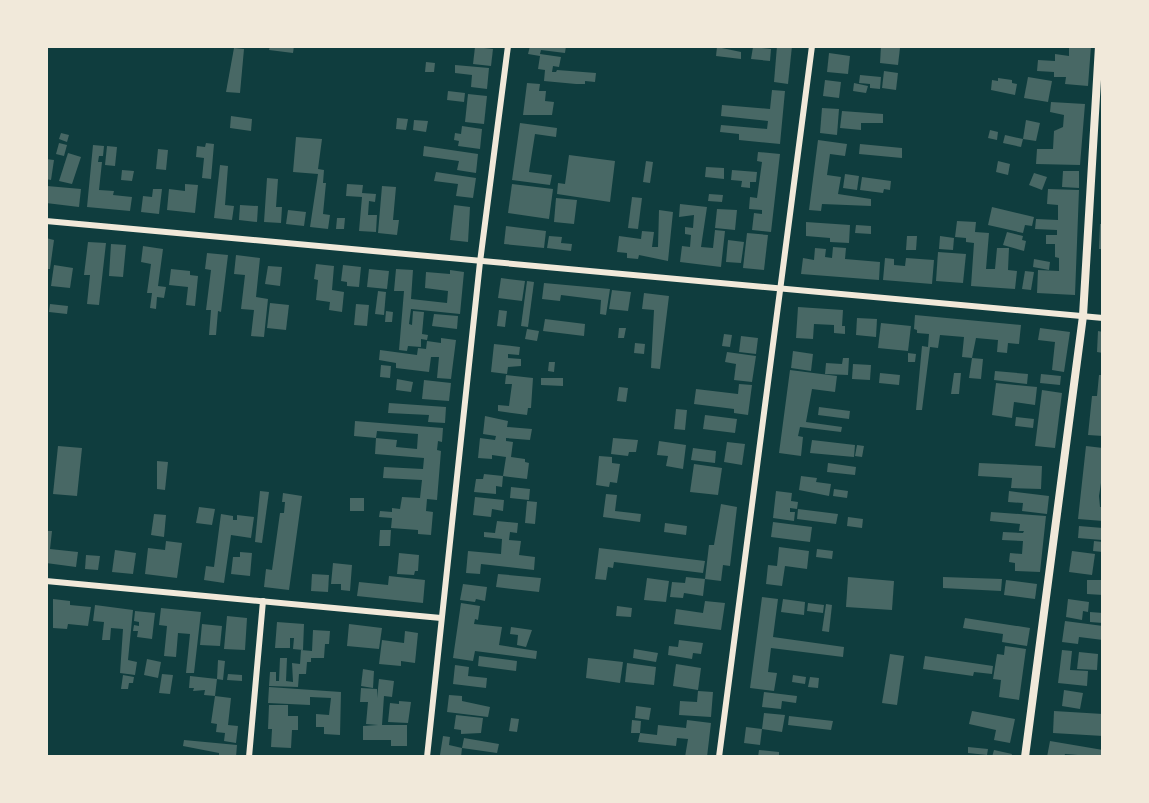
<svg xmlns="http://www.w3.org/2000/svg" width="1149" height="803" viewBox="0 0 1149 803" font-family="'IBM Plex Serif',serif">
	<style>
		.building { fill: #486865 }
		.lines { fill: none; stroke-linecap: round; stroke-linejoin: round }
		.minor { stroke: #f1e9da; stroke-width: 6 }
		.secondary { stroke: #f1e9da; stroke-width: 8 }
	</style>
	<rect width="100%" height="100%" fill="#0f3d3e"/>
	<g class="building">
		<path d="M270 46H294L293 53 269 50Z"/>
		<path d="M530 46H566L565 53 541 50 540 54 561 57 559 67 553 66 552 72H556L557 70 596 73 595 82 585 81V84H576L544 81 545 70 538 69 540 56 528 54Z"/>
		<path d="M777 46H792L788 84 774 82Z"/>
		<path d="M881 46 900 48 898 65 880 63Z"/>
		<path d="M1069 46H1091L1088 86 1065 84 1066 77H1054V72L1037 71 1038 60 1055 61V54L1069 56Z"/>
		<path d="M475 47 493 49 491 66 473 64Z"/>
		<path d="M717 47 741 52V59L716 56Z"/>
		<path d="M753 47 771 49 770 61 751 59Z"/>
		<path d="M234 48 244 49 240 93 226 92Z"/>
		<path d="M829 53 850 56 848 74 827 72Z"/>
		<path d="M426 62 435 63 434 72H425Z"/>
		<path d="M455 65 489 68 487 89 471 87 472 75 455 73Z"/>
		<path d="M884 71 898 73 896 90 882 88Z"/>
		<path d="M860 75 881 77 880 89 870 88V84L859 83Z"/>
		<path d="M1028 77 1052 81 1048 102 1024 98Z"/>
		<path d="M998 78 1012 80V83L1017 84 1015 95 991 90 992 80 998 81Z"/>
		<path d="M825 80 841 82 839 98 823 96Z"/>
		<path d="M527 83 540 84 539 91H546L545 101 554 102 552 115H523Z"/>
		<path d="M854 83 868 86 866 93 853 91Z"/>
		<path d="M772 90 785 91 780 144 739 140V134L720 132 721 125 767 129 768 121 721 116 722 105 770 109Z"/>
		<path d="M448 91 465 93 464 102 447 100Z"/>
		<path d="M468 94 487 96 484 124 465 122Z"/>
		<path d="M1051 102 1085 104 1080 165 1036 164 1037 149H1053L1054 131 1063 127 1064 115 1050 112Z"/>
		<path d="M822 108 839 109 837 135 820 133Z"/>
		<path d="M842 111 883 114V123H861V130L840 128Z"/>
		<path d="M231 116 252 119 251 131 230 128Z"/>
		<path d="M397 118 408 119 406 130 396 129Z"/>
		<path d="M414 120 428 121 426 132 413 130Z"/>
		<path d="M1026 120 1040 123 1036 141 1023 139Z"/>
		<path d="M520 123 557 128 556 137 535 134 529 172 552 175 550 185 512 180Z"/>
		<path d="M462 126 482 129 480 149 458 146 459 141 454 140 455 133 461 134Z"/>
		<path d="M990 130 998 132 997 140 988 138Z"/>
		<path d="M61 133 69 135 67 142 59 139Z"/>
		<path d="M1005 135 1023 139 1021 147 1003 143Z"/>
		<path d="M296 137 322 139 318 169 324 170 323 183H326L323 214 330 215 328 229 310 227 318 174 293 172Z"/>
		<path d="M818 140 847 144 845 156 830 154 827 175 841 177 838 194 871 199V206L822 204 821 211 809 210Z"/>
		<path d="M59 143 67 145 64 156 56 154Z"/>
		<path d="M206 143 214 144 211 179 202 178 204 158 196 157 197 146 205 147Z"/>
		<path d="M860 144 902 148V158L859 154Z"/>
		<path d="M93 145 104 146 103 156H99L98 162H102L99 190 114 191 113 195 132 197 130 211 87 207Z"/>
		<path d="M107 146 117 147 115 166 105 165Z"/>
		<path d="M424 146 478 154 476 173 457 170 459 161 423 156Z"/>
		<path d="M158 149 168 150 166 170 156 169Z"/>
		<path d="M758 152 780 154 771 232 752 230 754 213 762 214V210L749 209 750 197 757 198 762 162 757 161Z"/>
		<path d="M68 153 81 157 72 184 59 181Z"/>
		<path d="M569 155 615 161 610 202 557 194 558 183 565 184Z"/>
		<path d="M46 159 54 160 51 180 46 179Z"/>
		<path d="M646 161 653 162 650 183 643 182Z"/>
		<path d="M998 161 1010 164 1008 175 996 172Z"/>
		<path d="M220 165 228 166 225 205 234 206 232 220 214 218Z"/>
		<path d="M706 167 724 168V179L705 177Z"/>
		<path d="M122 170 134 171 132 181 121 180Z"/>
		<path d="M732 170 757 172 756 182H750V188L741 187 742 181 731 180Z"/>
		<path d="M1063 171H1079V188L1062 187Z"/>
		<path d="M436 172 476 178 473 198 456 196 458 184 434 181Z"/>
		<path d="M1034 173 1047 177 1042 190 1029 185Z"/>
		<path d="M845 174 859 176 857 190 843 188Z"/>
		<path d="M862 177 891 181 890 190 884 189 883 193 860 190Z"/>
		<path d="M267 178 278 179 276 207H282L281 223 264 222Z"/>
		<path d="M185 184 198 185 195 213 167 210 169 189 185 191Z"/>
		<path d="M347 184 363 185 362 193 376 194 375 202 369 201 368 215H377L376 232 359 231 362 197 346 196Z"/>
		<path d="M512 184 553 189 549 219 508 213Z"/>
		<path d="M47 186 81 189 79 207 46 203Z"/>
		<path d="M382 186 396 187 393 220H399L397 235 378 233Z"/>
		<path d="M153 189H162L159 214 141 212 143 196 152 197Z"/>
		<path d="M1048 189 1079 190 1075 295 1037 293 1038 270 1059 271V258L1055 257V244H1046V235H1057V230L1035 229 1036 219 1058 220V205L1047 204Z"/>
		<path d="M709 194 723 195 722 202 708 201Z"/>
		<path d="M632 197 642 198 638 229 628 228Z"/>
		<path d="M556 198 577 200 574 224 554 222Z"/>
		<path d="M680 204 707 207 701 247 713 248 715 230 725 231 721 267 680 262 682 246 690 247 691 235 685 234V227L693 228 694 215 679 217Z"/>
		<path d="M240 205 258 206 257 222 239 220Z"/>
		<path d="M454 205 470 207 468 242 450 240Z"/>
		<path d="M992 207 1034 217 1032 226 1025 225 1023 233 988 225Z"/>
		<path d="M717 209 737 210 735 230 715 228Z"/>
		<path d="M288 210 306 212 304 226 286 224Z"/>
		<path d="M659 210 673 212 668 261 639 255 638 259 627 258V253L617 252 619 236 641 239 642 231 654 232 652 247H658Z"/>
		<path d="M337 218H345L344 229H336Z"/>
		<path d="M957 221 976 222 975 232 989 233 986 269H995L997 248H1009L1008 270 1017 271 1015 289 971 286 974 243 966 242V238L955 237Z"/>
		<path d="M806 222 850 225 849 243 830 242V238L806 236Z"/>
		<path d="M1100 224H1103V249H1099Z"/>
		<path d="M856 225 871 226V234L855 233Z"/>
		<path d="M506 226 546 231 544 248 504 244Z"/>
		<path d="M1007 232 1023 236 1022 240 1026 241 1024 251 1003 245Z"/>
		<path d="M747 233 768 235 764 270 743 268Z"/>
		<path d="M549 236 562 237 561 243 572 244 571 251 547 248Z"/>
		<path d="M907 236H917L916 250H906Z"/>
		<path d="M940 236 954 238 953 250 939 249Z"/>
		<path d="M46 238 54 240 50 269H46Z"/>
		<path d="M728 240 744 242 741 263 726 262Z"/>
		<path d="M88 242 106 243 99 305 87 304 90 275H84Z"/>
		<path d="M111 244 126 245 123 277 109 276Z"/>
		<path d="M143 246 163 249 158 286 166 287 164 298 157 297 156 309 150 308 152 293H147L151 264 141 262Z"/>
		<path d="M833 247 846 248 845 259 880 262 879 280 801 274 803 258 814 260 815 248 826 249 825 257 832 258Z"/>
		<path d="M938 252 966 254 963 283 936 281Z"/>
		<path d="M207 253 228 255 221 312 218 311 216 335H209L211 310H206L211 270 205 269Z"/>
		<path d="M236 255 260 258 256 297 268 299 264 337 251 336 254 310 241 309 245 275 234 274Z"/>
		<path d="M885 258 894 259V265L905 266 906 258 934 260 932 284 883 280Z"/>
		<path d="M1034 259 1050 262 1049 270 1033 267Z"/>
		<path d="M316 264 334 266 332 290 344 292 342 312 329 310 330 302 316 300 318 280 314 279Z"/>
		<path d="M54 265 73 268 70 288 51 286Z"/>
		<path d="M343 265 361 267 359 287 347 286V282L341 281Z"/>
		<path d="M268 266 282 267 280 286 265 284Z"/>
		<path d="M171 269 190 271V275L198 276 195 306 186 305 188 287 169 285Z"/>
		<path d="M369 269 389 271 387 289 367 287Z"/>
		<path d="M396 269 413 270 411 299 447 303 448 291 425 288 426 272 450 274V270L464 272 460 314 411 309 409 324 412 325 413 311 424 312 422 334 428 335 427 340 421 339V347L408 346 407 351 399 350 404 291H394Z"/>
		<path d="M1025 271 1034 272 1031 290 1022 289Z"/>
		<path d="M501 278 525 281 522 301 498 298Z"/>
		<path d="M527 281 534 282 528 327 521 326Z"/>
		<path d="M544 283 610 289 606 315 600 314 601 300 561 295 560 301 542 299Z"/>
		<path d="M612 290 631 292 628 311 609 309Z"/>
		<path d="M378 291 386 292 384 315 375 314Z"/>
		<path d="M644 293 669 296 660 369 651 368 654 310 642 309Z"/>
		<path d="M270 303 289 305 286 330 267 328Z"/>
		<path d="M50 304 68 306 67 314 49 312Z"/>
		<path d="M356 304 369 305 367 326 354 325Z"/>
		<path d="M798 307 843 310 842 326H845V334L834 333V325L814 324 813 339 796 338Z"/>
		<path d="M499 310 507 311 505 327 497 326Z"/>
		<path d="M386 311 393 312 392 322H385Z"/>
		<path d="M434 314 458 316 457 329 432 326Z"/>
		<path d="M915 315 1021 325 1019 344 1008 343 1007 353 997 352 998 340 976 338 972 358 983 359 981 379 969 378 972 358 962 357 964 337 940 335 938 348 930 347 922 410H916L922 346 928 347 929 334 917 333V330L914 329Z"/>
		<path d="M857 318 877 319 876 337 856 335Z"/>
		<path d="M545 319 585 324 584 336 543 331Z"/>
		<path d="M881 323 911 326 908 351 878 348Z"/>
		<path d="M619 328H626L624 338H618Z"/>
		<path d="M1040 328 1070 332 1064 372 1052 370 1055 342 1038 340Z"/>
		<path d="M527 329 539 331 537 341 525 339Z"/>
		<path d="M1098 331 1103 332V353L1097 352Z"/>
		<path d="M724 334 732 335 730 347 722 346Z"/>
		<path d="M741 336 758 338 756 354 739 352Z"/>
		<path d="M441 338 456 340 451 379 437 378 439 357H431L429 372 396 368V363L379 360 380 350 417 355 418 348 426 349 427 341 441 343Z"/>
		<path d="M635 343 645 344 644 354 634 353Z"/>
		<path d="M494 344 520 347 519 355 508 354V358L521 359V366L508 367 507 374 491 372Z"/>
		<path d="M793 351 813 354 811 371 791 368Z"/>
		<path d="M727 352 756 356 752 382 734 380 736 364 725 362Z"/>
		<path d="M908 353 916 354 915 362H908Z"/>
		<path d="M843 358H849L848 375 825 374 826 363 842 364Z"/>
		<path d="M549 362H555L554 372 548 371Z"/>
		<path d="M853 364 871 365 870 380 852 379Z"/>
		<path d="M381 365 391 366 390 378 380 377Z"/>
		<path d="M790 370 837 376 835 392 812 389 806 422 842 427 841 432 800 427 798 436 803 437 801 456 779 453Z"/>
		<path d="M995 371 1028 374 1027 384 994 380Z"/>
		<path d="M880 373 900 375 899 385 879 383Z"/>
		<path d="M954 373H961L959 394H951Z"/>
		<path d="M1041 374 1061 376 1060 385 1040 383Z"/>
		<path d="M506 375 533 378 531 408H528L527 415 498 411V405L509 406 512 384H505Z"/>
		<path d="M1099 375H1103V436L1088 435 1092 396H1097Z"/>
		<path d="M541 378H563V386L541 385Z"/>
		<path d="M397 379 413 382 411 392 396 390Z"/>
		<path d="M424 380 451 383 449 401 422 399Z"/>
		<path d="M996 383 1037 387 1035 405 1014 402 1012 418 992 415Z"/>
		<path d="M739 384 752 385 748 415 734 413V409L694 404 696 389 738 394Z"/>
		<path d="M619 387 628 388 626 402 617 401Z"/>
		<path d="M1042 390 1062 393 1055 448 1035 446Z"/>
		<path d="M389 403 446 407 445 423 428 422 429 415 388 413Z"/>
		<path d="M819 407 850 411 849 419 818 415Z"/>
		<path d="M676 409 687 410 685 430 674 429Z"/>
		<path d="M705 415 737 419 735 433 703 429Z"/>
		<path d="M485 416 508 421 507 427 532 429 530 440 506 438V441L513 442 511 457 525 459V462L529 463 527 479 503 476 506 457 492 455V459L478 458 480 438 495 440 496 436 483 434Z"/>
		<path d="M1016 417 1034 419 1033 428 1015 426Z"/>
		<path d="M355 421 443 428 442 442 438 441 437 450 441 451 437 500 427 499 426 511 433 512 431 535 418 534V530L391 528 392 518 379 517 380 511 392 512V508L400 509 402 497 420 498 422 480 383 478 384 467 423 469 424 458 375 454 376 438 397 440 396 447 417 449 418 434 377 431 376 438 354 436Z"/>
		<path d="M613 438 638 440 636 452H629L628 456 611 454Z"/>
		<path d="M812 440 855 445 854 457 810 453Z"/>
		<path d="M659 441 686 445 683 469 666 466 668 456 657 455Z"/>
		<path d="M727 442 745 444 742 465 724 462Z"/>
		<path d="M857 445 864 446 862 457 855 456Z"/>
		<path d="M58 446 82 448 77 496 53 494Z"/>
		<path d="M1086 446 1103 448V483H1101L1099 496 1100 507H1103V521L1078 519Z"/>
		<path d="M693 448 716 451 715 463 691 460Z"/>
		<path d="M599 456 612 457V463L620 464 617 483 610 482 609 487 596 485Z"/>
		<path d="M157 461 168 462 165 490 157 489Z"/>
		<path d="M828 463 856 467 855 475 827 472Z"/>
		<path d="M979 463 1042 466 1041 489 1011 488 1012 478 978 476Z"/>
		<path d="M694 464 722 468 718 495 690 492Z"/>
		<path d="M484 474 503 476 502 487 496 486V494L474 492 476 479H483Z"/>
		<path d="M801 476 817 478 816 482 831 484 829 496 799 490Z"/>
		<path d="M511 487 530 489 529 500 510 498Z"/>
		<path d="M834 489 848 491 847 498 833 496Z"/>
		<path d="M260 491 269 492 262 543 255 542Z"/>
		<path d="M776 491 792 493 791 501 798 502 797 509 790 508V512H795L794 521 773 518Z"/>
		<path d="M1009 491 1049 496 1047 514 1022 511 1023 503 1008 502Z"/>
		<path d="M283 493 302 496 289 590 264 587 266 569 272 570 280 513H284L285 502H282Z"/>
		<path d="M606 494 617 495 615 511 641 514 640 522 603 517Z"/>
		<path d="M475 497 504 500 503 511 492 509 491 517 473 515Z"/>
		<rect x="350" y="498" width="14" height="13"/>
		<path d="M527 501 537 502 535 524 525 523Z"/>
		<path d="M721 504 737 507 730 566 723 565 721 581 705 579 709 545H714Z"/>
		<path d="M199 507 215 509 212 525 196 523Z"/>
		<path d="M798 509 838 514 836 524 797 519Z"/>
		<path d="M991 512 1046 516 1040 572 1015 571V563L1009 562 1010 553 1022 554 1023 541 1002 540 1003 532 1023 533 1024 531H1019L1020 524 990 521Z"/>
		<path d="M154 514 166 515 164 537 151 535Z"/>
		<path d="M221 514 233 516V520H237V515L254 517 251 538 231 535 224 583 204 580 206 566 214 567Z"/>
		<path d="M848 517 863 519 862 528 847 526Z"/>
		<path d="M497 521 518 523 517 533 510 532 509 540 521 541 519 555 535 557 534 570 481 564 480 574 466 573 468 551 501 554 502 539 484 537V532L495 533Z"/>
		<path d="M773 522 812 527 810 542 771 537Z"/>
		<path d="M665 523 687 526 686 535 664 532Z"/>
		<path d="M1079 526 1103 528 1102 540 1078 538Z"/>
		<path d="M380 530H391L390 546H379Z"/>
		<path d="M46 531H52L50 549 78 552 76 567 46 563Z"/>
		<path d="M166 541 182 543 177 578 145 574 148 548 165 550Z"/>
		<path d="M1094 541 1103 542V552L1093 551Z"/>
		<path d="M779 547 809 551 807 569 785 566 782 586 766 584 768 565 777 566Z"/>
		<path d="M599 548 705 561 703 573 614 562 613 568 608 567 606 580 595 579Z"/>
		<path d="M817 549 833 551 832 559 816 557Z"/>
		<path d="M115 550 136 553 133 574 112 572Z"/>
		<path d="M1072 551 1095 554 1092 575 1069 572Z"/>
		<path d="M240 552 252 553 250 576 231 574 233 557H240Z"/>
		<path d="M399 553 419 555 418 571H415L414 575 397 574Z"/>
		<path d="M86 555 100 556 98 570 85 569Z"/>
		<path d="M333 563 352 565 350 591 341 590V584H331Z"/>
		<path d="M312 574 329 575 328 592 311 591Z"/>
		<path d="M498 574 541 578 539 592 496 587Z"/>
		<path d="M389 576 425 580 423 603 357 596 359 582 388 585Z"/>
		<path d="M686 577 705 579 703 596 684 593 683 598 670 597 672 582 685 583Z"/>
		<path d="M848 577 894 581 892 610 846 607Z"/>
		<path d="M943 577 1002 579 1001 591 943 588Z"/>
		<path d="M647 578 669 581 666 602 644 600Z"/>
		<path d="M1006 580 1037 584 1035 599 1004 595Z"/>
		<path d="M1087 580H1103V595L1087 594Z"/>
		<path d="M463 584 487 587 485 601 476 599 475 602 460 600Z"/>
		<path d="M762 597 778 599 773 637 844 647 843 657 771 648 768 672 777 673 774 691 750 688Z"/>
		<path d="M53 599 70 601V605L91 607 88 626 68 624 67 629 53 628Z"/>
		<path d="M783 599 805 602 804 615 781 612Z"/>
		<path d="M1068 599 1089 602 1088 612 1083 611 1082 620 1066 617Z"/>
		<path d="M705 601 725 603 721 630 674 624 676 609 703 613Z"/>
		<path d="M461 603 480 606 478 620 475 619 474 624 502 627 499 645 537 651 536 659 475 651 473 661 453 658Z"/>
		<path d="M808 603 824 605 823 613 807 611Z"/>
		<path d="M826 604 832 605 829 632 822 631Z"/>
		<path d="M95 605 133 610 128 660 137 662 135 675 120 673 123 629 111 628 110 640H102L104 622 93 621Z"/>
		<path d="M617 606 632 608 631 617 616 616Z"/>
		<path d="M161 608 201 612 194 673H186L190 634 178 633 176 657 164 656 167 626 159 625Z"/>
		<path d="M135 611 155 613 152 639 137 637 138 631H133L134 625 139 626V622L134 621Z"/>
		<path d="M1090 612 1103 613V623L1090 622Z"/>
		<path d="M227 616 247 618 245 650 224 649Z"/>
		<path d="M965 618 1030 628 1027 646 1002 642 1003 634 963 628Z"/>
		<path d="M1065 621 1103 626V640L1079 637 1078 644 1062 642Z"/>
		<path d="M277 622 304 624 303 650 293 649 294 638H290V648H275Z"/>
		<path d="M202 624 222 626 220 646 200 645Z"/>
		<path d="M349 624 382 628 379 649 347 646Z"/>
		<path d="M511 627 532 630 526 647 517 645 518 635 510 634Z"/>
		<path d="M313 630 330 631 329 644H325L324 658H311V662H307L306 674H299L298 687 269 686 270 672H276V681H279L280 658H287L286 681 293 682 292 663 300 664 301 650 312 651Z"/>
		<path d="M405 631 418 633 415 663 401 661V666L379 664 382 640 404 643Z"/>
		<path d="M679 640 703 643 701 654 693 653 692 659 668 655 669 646 678 647Z"/>
		<path d="M1005 646 1026 649 1019 700 999 697 1001 680 993 679 997 654 1004 655Z"/>
		<path d="M634 649 658 653 656 662 633 658Z"/>
		<path d="M1062 650 1072 651 1070 670 1088 671 1087 686 1058 683Z"/>
		<path d="M1079 652 1098 654 1097 670 1077 669Z"/>
		<path d="M890 654 904 656 897 705 882 703Z"/>
		<path d="M479 656 517 661 516 671 478 666Z"/>
		<path d="M925 656 993 666 992 674 974 672 973 676 923 669Z"/>
		<path d="M588 658 623 662 620 683 586 678Z"/>
		<path d="M147 659 161 662 158 678 144 675Z"/>
		<path d="M218 660 225 661 223 680 217 679 215 696 204 695 205 690 193 691 194 688H189L190 676 217 679Z"/>
		<path d="M627 663 656 667 654 685 625 682Z"/>
		<path d="M676 664 701 668 698 690 673 686Z"/>
		<path d="M455 665 469 667 468 676 487 678 486 688 453 684Z"/>
		<path d="M363 669 374 671 373 688 361 686Z"/>
		<path d="M162 674 173 675 170 694 159 693Z"/>
		<path d="M228 674 242 675V681L227 680Z"/>
		<path d="M123 675 134 677 133 683H129L128 689H121Z"/>
		<path d="M793 675 806 677 805 684 792 682Z"/>
		<path d="M810 677 819 678 818 688 808 687Z"/>
		<path d="M379 679 394 681 392 697 384 696 382 725H407V746H391V740H363V726L378 725 366 724 368 702H360L361 688 377 689V698Z"/>
		<path d="M269 687 341 692 340 735 324 734V727H316V714L329 715 331 698 310 697V705L268 703Z"/>
		<path d="M1064 690 1083 693 1080 709 1062 706Z"/>
		<path d="M698 691 713 692 711 717 679 715 680 701 697 702Z"/>
		<path d="M764 692 797 696 796 703 782 701 781 709 762 707Z"/>
		<path d="M449 695 462 696V701L490 707 488 717 447 712Z"/>
		<path d="M215 696 231 698 228 725 238 726 236 743 224 741 225 733 216 732 217 724 211 723Z"/>
		<path d="M399 701 411 702 408 723 388 722 390 703 399 704Z"/>
		<path d="M269 705H288V716H298V730H292L291 748 271 747 272 729H268Z"/>
		<path d="M636 706 651 708 649 720 635 718Z"/>
		<path d="M972 711 1015 719 1010 743 994 740 996 730 969 724Z"/>
		<path d="M1054 711 1103 714V736L1053 733Z"/>
		<path d="M764 713 785 715 782 732 762 729 760 745 744 743 746 727 762 729Z"/>
		<path d="M456 715 483 718 481 733 461 734V730L454 729Z"/>
		<path d="M789 716 833 721 831 730 788 725Z"/>
		<path d="M511 718 519 719 517 732 509 731Z"/>
		<path d="M632 720 641 721 640 733H631Z"/>
		<path d="M687 720 711 723 707 757H685L688 739 677 738 676 746 638 742 640 733 657 735 658 725 686 728Z"/>
		<path d="M443 736 450 737 449 745 462 748 461 757 440 755Z"/>
		<path d="M464 738 499 744 497 753 462 748Z"/>
		<path d="M184 740 237 745 236 757H219V753L183 746Z"/>
		<path d="M1050 741 1103 750V757L1065 754 1064 757H1047Z"/>
		<path d="M968 747 988 749 987 755 968 753Z"/>
		<path d="M759 750 779 752V757H758Z"/>
		<path d="M994 750 1012 754 1011 757H992Z"/>
	</g>
	<g class="lines">
		<g class="minor">
			<path d="M46 221 1103 318"/>
			<path d="M46 581 441 618"/>
			<path d="M249 757 263 601"/>
			<path d="M427 757 480 262 508 46"/>
			<path d="M719 757 812 46"/>
		</g>
		<path class="secondary" d="M1025 757 1083 316 1099 46"/>
	</g>
	<rect width="1149" height="803" fill="none" stroke="#f1e9da" stroke-width="96"/>
</svg>
